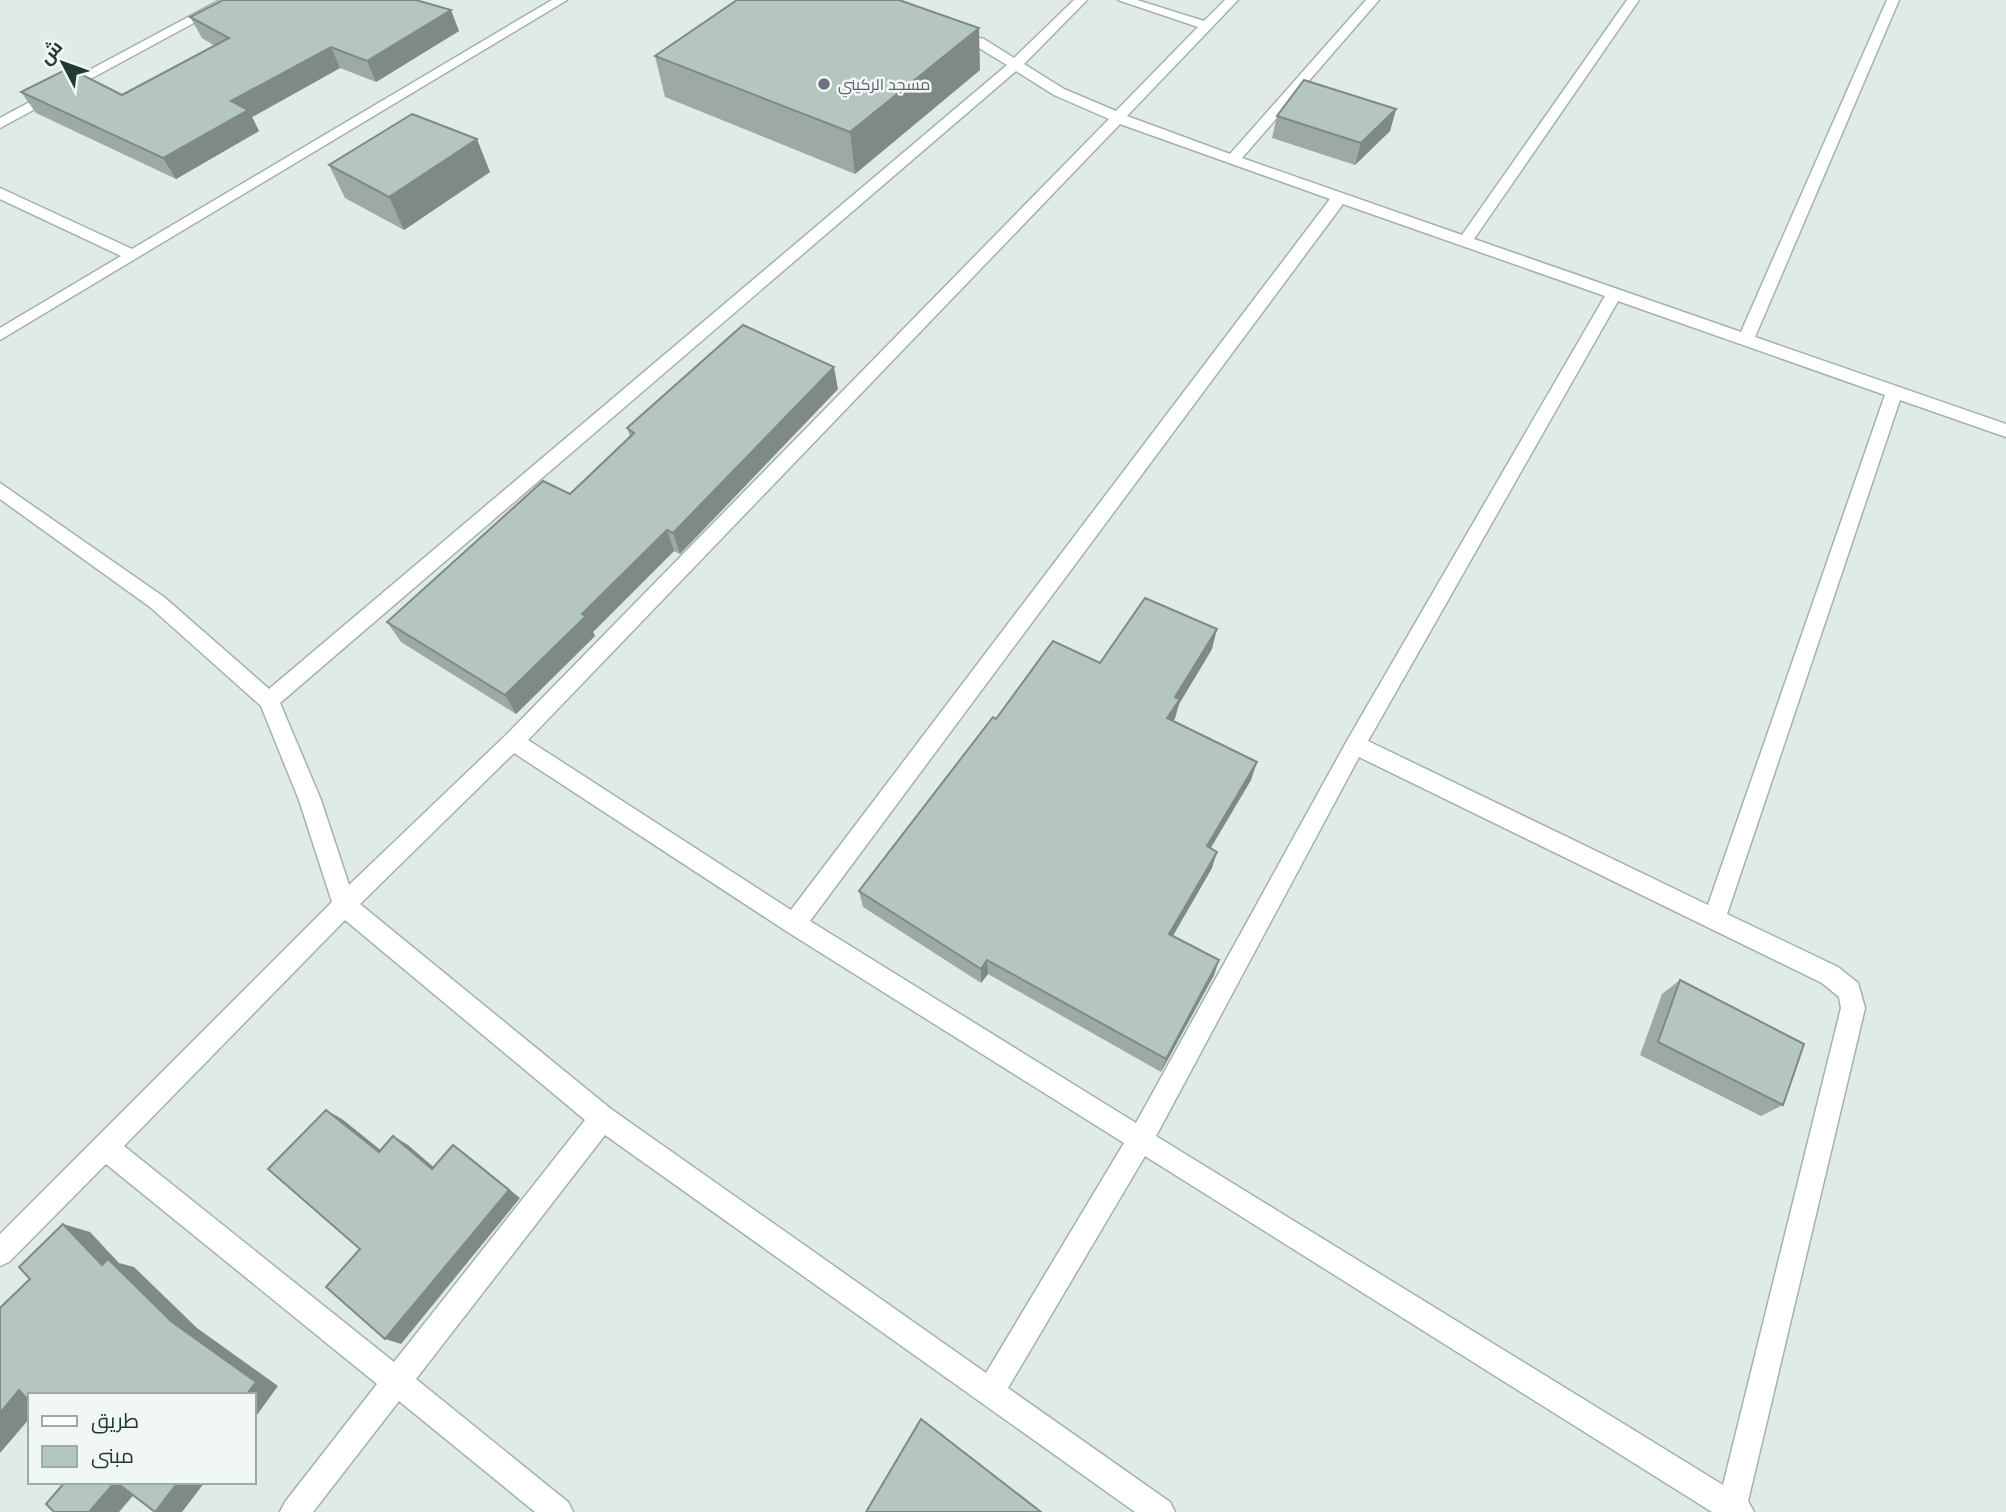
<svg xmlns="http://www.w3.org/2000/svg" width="2006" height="1512" viewBox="0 0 2006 1512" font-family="Roboto,Cairo,sans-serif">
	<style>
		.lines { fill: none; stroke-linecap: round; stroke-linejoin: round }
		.street-casing { stroke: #a3b2ad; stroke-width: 3 }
		.street { fill: #fff; fill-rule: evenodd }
		.wall { fill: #9ca9a4 }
		.shaded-wall { fill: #7f8a86 }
		.building { fill: #b5c5bf; stroke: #7f8a86; stroke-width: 2 }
		.worship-dot { fill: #6b7280; stroke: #f0f7f4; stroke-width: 2.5 }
		.labels { text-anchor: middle; stroke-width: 5; stroke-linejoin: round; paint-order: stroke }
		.far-worship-label { font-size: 16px; fill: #5b616d; stroke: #f0f7f4; text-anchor: start }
	</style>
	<rect width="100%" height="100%" fill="#e0eae6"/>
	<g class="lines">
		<g class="street-casing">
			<g id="street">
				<path d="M220 0H236L0 128V118Z"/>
				<path d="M552 0H567L0 340V328L121 256 0 199V188L132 249Z"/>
				<path d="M1074 0H1087L1024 64 1064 89 1116 111 1198 27 1118 0H1137L1204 21 1225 0H1238L1127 116 1230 154 1366 0H1379L1242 158 1462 235 1627 0H1639L1474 239 1741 332 1887 0H1899L1755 337 2006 424V437L1900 400 1727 914 1838 967 1858 983 1865 1008 1748 1501 1754 1512H1712L1145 1156 1008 1388 1170 1502 1175 1512H1135L605 1135 416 1379 568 1502 573 1512H535L399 1401 313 1512H280L285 1502 377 1384 106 1164 9 1262 0 1266V1234L332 902 299 800 261 706 150 607 0 499V483L164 597 269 689 1007 65 974 45 948 36V30L984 39 1014 58ZM1016 71 1054 95 1109 119 506 735 349 885 321 800 280 703ZM1120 124 1330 199 791 910 528 740ZM1343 204 1605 296 1348 739 1136 1123 810 921ZM1618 301 1885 395 1708 905 1368 741ZM514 753 786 931 1124 1143 986 1373 611 1109 360 904ZM1359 757 1822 983 1839 997 1841 1008 1723 1485 1156 1136ZM345 920 585 1120 394 1362 124 1146Z"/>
			</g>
		</g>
		<use href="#street" class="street"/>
	</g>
	<g class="wall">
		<path d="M190 17 459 31 376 82 340 68 252 117 259 131 176 179 36 113 21 92 122 95 215 46 202 38Z"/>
		<path d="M655 56 980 70 855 174 665 97Z"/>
		<path d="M1396 109 1390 131 1355 165 1272 138 1277 116Z"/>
		<path d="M329 165 490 172 404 230 345 198Z"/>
		<path d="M838 389 680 554 674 551 593 632 595 636 516 714 401 642 387 622 570 494 630 436 627 428Z"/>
		<path d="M1212 649 1179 704 1175 718 1174 721 1251 780 1211 848 1212 868 1173 936 1219 960 1214 975 1161 1072 988 974 981 983 863 907 859 891 996 719 1100 663Z"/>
		<path d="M1680 980 1783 1105 1761 1116 1640 1055 1662 994Z"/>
	</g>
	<g class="shaded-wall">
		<path d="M451 10 459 31 376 82 367 61Z"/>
		<path d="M979 28 980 70 855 174 850 132Z"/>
		<path d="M331 47 340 68 252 117 259 131 176 179 163 158 231 101Z"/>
		<path d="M1396 109 1390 131 1355 165 1361 143Z"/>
		<path d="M477 139 490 172 404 230 389 197Z"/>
		<path d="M834 367 838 389 680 554 673 533Z"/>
		<path d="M667 530 674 551 593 632 595 636 516 714 505 695 582 614Z"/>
		<path d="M1217 629 1212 649 1179 704 1175 718 1163 736 1167 718 1175 697Z"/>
		<path d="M1257 762 1251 780 1202 862 1207 846Z"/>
		<path d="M1217 852 1212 868 1165 949 1169 934Z"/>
		<path d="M987 960 988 974 981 983V969Z"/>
		<path d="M1219 960 1214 975 1161 1072 1166 1059Z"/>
		<path d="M326 1110 342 1119 393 1160 379 1152Z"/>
		<path d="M393 1136 408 1145 445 1177 432 1169Z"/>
		<path d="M453 1145 466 1154 520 1198 401 1344 385 1339Z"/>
		<path d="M63 1224 90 1232 119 1263 134 1267 197 1328 278 1386 254 1419V1395H246L172 1322 102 1265Z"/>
		<path d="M19 1390 30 1395V1418L0 1453V1413Z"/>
		<path d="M115 1482 144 1483 119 1512H89Z"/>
		<path d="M178 1482H205L182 1512H155Z"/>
	</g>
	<g class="building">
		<path d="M223 0H416L451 10 367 61 331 47 231 101 248 110 163 158 21 92 69 68 122 95 229 38 190 17Z"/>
		<path d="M737 0H899L979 28 850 132 655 56Z"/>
		<path d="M1304 80 1396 109 1361 143 1277 116Z"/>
		<path d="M412 114 477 139 389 197 329 165Z"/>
		<path d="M743 325 834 367 673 533 667 530 582 614 586 616 505 695 387 622 543 481 570 494 634 433 627 428Z"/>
		<path d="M1145 598 1217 629 1175 697 1180 699 1167 718 1257 762 1207 846 1217 852 1169 934 1219 960 1166 1059 987 960 981 969 859 891 993 717 996 719 1053 641 1100 663Z"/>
		<path d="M1680 980 1804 1044 1783 1105 1658 1042Z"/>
		<path d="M326 1110 379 1152 393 1136 432 1169 453 1145 509 1190 385 1339 326 1287 360 1249 268 1169Z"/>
		<path d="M63 1224 102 1265 108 1259 172 1322 256 1382 246 1395H30V1402L19 1390 0 1413V1308L30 1279 19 1267Z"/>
		<path d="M921 1419 1041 1512H866Z"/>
		<path d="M65 1482H115L89 1512H54L46 1504Z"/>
		<path d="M116 1482H178L155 1512Z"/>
	</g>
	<circle class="worship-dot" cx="824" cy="84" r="7"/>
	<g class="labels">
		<g class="far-worship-label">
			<text x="838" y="90">مسجد الركيني</text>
		</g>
	</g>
	<rect x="28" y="1393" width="228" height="91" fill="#f0f7f4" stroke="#9daba7" stroke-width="2"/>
	<rect x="42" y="1416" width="35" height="10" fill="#ffffff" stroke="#9daba7" stroke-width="2"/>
	<text x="91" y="1428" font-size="21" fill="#213a34">طريق</text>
	<rect x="42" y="1446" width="35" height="21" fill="#b5c5bf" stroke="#9daba7" stroke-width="2"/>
	<text x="91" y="1463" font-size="21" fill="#213a34">مبنى</text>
	<g transform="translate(63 63) rotate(311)" stroke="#f0f7f4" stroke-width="5" paint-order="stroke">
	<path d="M0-5L12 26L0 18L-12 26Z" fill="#213a34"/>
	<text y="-10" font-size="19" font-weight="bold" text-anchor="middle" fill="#213a34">ش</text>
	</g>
</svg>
